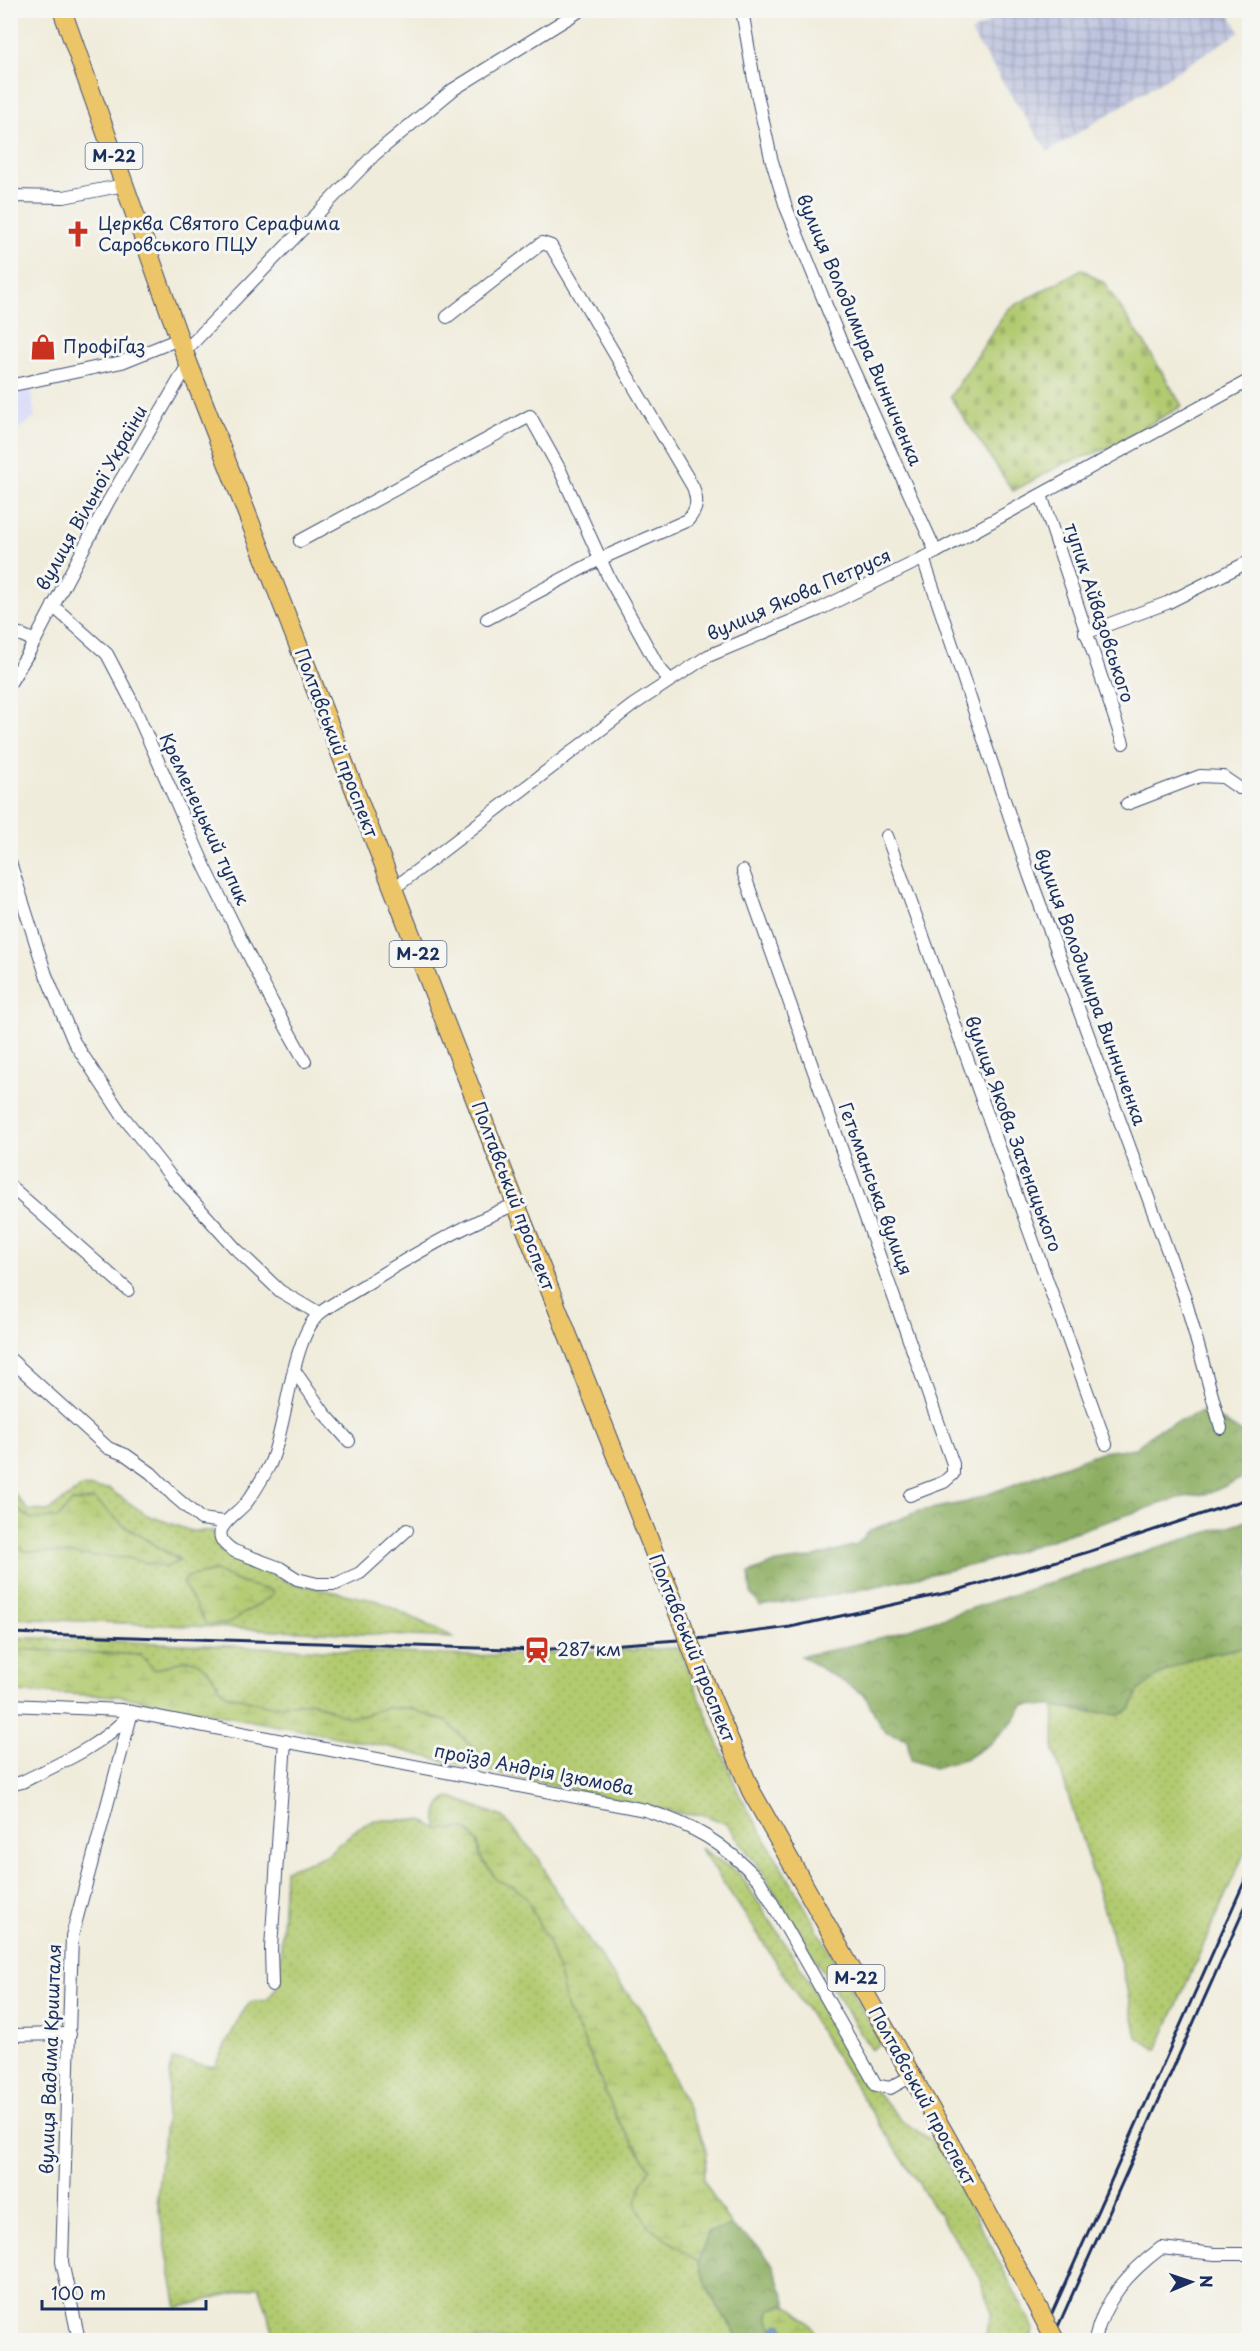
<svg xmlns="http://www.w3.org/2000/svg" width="1260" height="2351" viewBox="0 0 1260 2351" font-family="'Playpen Sans',sans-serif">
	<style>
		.built { fill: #d5d8f9 }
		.industrial { fill: url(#industrial-grid) }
		.grass { fill: url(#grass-dots); stroke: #667c66; stroke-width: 1.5; fill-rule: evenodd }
		.forest { fill: url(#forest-crowns); stroke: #546e60; stroke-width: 1.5 }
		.wetland { fill: url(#wetland-marsh); stroke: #667c66; stroke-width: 1.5 }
		.cemetery { fill: url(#cemetery-stones); stroke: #667c66; stroke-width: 1.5 }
		.water { fill: url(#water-rules); stroke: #44669a; stroke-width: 1.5 }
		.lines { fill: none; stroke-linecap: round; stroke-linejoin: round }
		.minor-casing { stroke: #3b4b71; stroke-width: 14 }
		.highway-casing { stroke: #3b4b71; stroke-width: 20 }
		.minor { stroke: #fff; stroke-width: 12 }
		.highway { stroke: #edc569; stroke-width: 18 }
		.rail { stroke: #1b2f5e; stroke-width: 3 }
		.highway-bridge-casing { stroke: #3b4b71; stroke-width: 20; stroke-linecap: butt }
		.highway-bridge { stroke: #edc569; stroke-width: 18 }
		.labels { text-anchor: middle; stroke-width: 6; stroke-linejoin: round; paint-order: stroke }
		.shield { fill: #f6f6f2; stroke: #5d6b8a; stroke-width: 1.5 }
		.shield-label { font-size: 16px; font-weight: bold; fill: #1b2f5e }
		.poi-label { font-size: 18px; fill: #1b2f5e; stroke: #f6f6f2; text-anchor: start }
		.street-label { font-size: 18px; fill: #1b2f5e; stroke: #f6f6f2 }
	</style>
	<defs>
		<pattern id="industrial-grid" width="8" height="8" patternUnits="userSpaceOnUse" patternTransform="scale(1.5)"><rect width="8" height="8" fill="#bdc3de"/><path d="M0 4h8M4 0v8" fill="none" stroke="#999fb7"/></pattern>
		<pattern id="grass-dots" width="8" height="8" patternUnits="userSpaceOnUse" patternTransform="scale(1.5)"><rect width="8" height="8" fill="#b2ca6f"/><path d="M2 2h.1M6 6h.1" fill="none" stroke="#98ae63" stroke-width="1.8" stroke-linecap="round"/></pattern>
		<pattern id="forest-crowns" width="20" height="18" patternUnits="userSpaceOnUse" patternTransform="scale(1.5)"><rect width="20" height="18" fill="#8dae62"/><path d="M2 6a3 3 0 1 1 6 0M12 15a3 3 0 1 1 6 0" fill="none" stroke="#728e54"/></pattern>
		<pattern id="wetland-marsh" width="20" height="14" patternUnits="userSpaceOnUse" patternTransform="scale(1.5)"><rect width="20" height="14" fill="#b2ca6f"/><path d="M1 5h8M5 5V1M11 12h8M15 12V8" fill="none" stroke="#98ae63"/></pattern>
		<pattern id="cemetery-stones" width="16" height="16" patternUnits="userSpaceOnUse" patternTransform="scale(1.5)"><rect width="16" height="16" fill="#b2ca6f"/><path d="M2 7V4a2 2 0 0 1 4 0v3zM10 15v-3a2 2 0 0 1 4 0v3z" fill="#98ae63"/></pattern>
		<pattern id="water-rules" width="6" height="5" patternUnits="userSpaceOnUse" patternTransform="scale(1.5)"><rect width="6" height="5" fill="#6c9cd5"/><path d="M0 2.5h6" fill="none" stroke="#5880b0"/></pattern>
	</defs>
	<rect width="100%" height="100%" fill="#f6f6f2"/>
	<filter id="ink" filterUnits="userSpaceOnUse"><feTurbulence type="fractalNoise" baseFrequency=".0167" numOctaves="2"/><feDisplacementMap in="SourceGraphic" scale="12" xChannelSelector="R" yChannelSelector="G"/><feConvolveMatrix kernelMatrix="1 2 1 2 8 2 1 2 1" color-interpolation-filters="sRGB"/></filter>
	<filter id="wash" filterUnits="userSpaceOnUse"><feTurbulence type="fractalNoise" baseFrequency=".008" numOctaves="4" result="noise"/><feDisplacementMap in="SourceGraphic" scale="24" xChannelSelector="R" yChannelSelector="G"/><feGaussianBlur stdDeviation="1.35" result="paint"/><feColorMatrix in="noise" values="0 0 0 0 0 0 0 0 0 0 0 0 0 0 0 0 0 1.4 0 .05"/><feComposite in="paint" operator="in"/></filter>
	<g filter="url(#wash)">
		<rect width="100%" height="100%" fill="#f0ecdb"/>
		<path class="built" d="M30 379 35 418 11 434 10 382Z"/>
		<path class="industrial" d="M1008 10 1228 11 1240 32 1048 152 971 33Z"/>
		<g class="grass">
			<path d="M82 1487 109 1489 147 1515 191 1531H214L219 1549 245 1563 291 1583 378 1601 455 1638 11 1618V1543L25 1551 128 1558 165 1567 180 1560 124 1526 95 1500 72 1502 58 1518 32 1519 11 1506 10 1489 28 1510 48 1511ZM215 1571 241 1583 272 1591 200 1615C196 1599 186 1594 187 1577Z"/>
			<path d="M10 1637 472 1656 679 1648 740 1796 800 1898 881 2043 871 2050 760 1869 727 1824 702 1814H683L439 1760 471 1753 473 1748 447 1722 408 1708H384L365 1715 345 1716 313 1702 269 1706 225 1694 207 1669 188 1659 154 1670 141 1655 11 1649Z"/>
			<path d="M1249 1646V1842L1157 2050 1137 2037 1123 1971 1054 1750 1055 1706 1091 1713 1129 1710 1139 1690 1162 1673 1192 1658Z"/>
			<path d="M375 1820H422L437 1829H467L478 1842 480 1856 497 1880 514 1887 526 1897 550 1946 560 1977 567 2010 580 2031 616 2117 651 2169 642 2184 661 2234 698 2262 711 2296 740 2340H276L259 2286 177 2308 157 2198 172 2059 214 2067 241 2015 250 2002 267 2000 279 1984 285 1870 325 1856 358 1828Z"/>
			<path d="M700 1848 740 1874 799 1965 867 2082 901 2120 938 2145 1034 2329 1029 2340H984L992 2313 977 2272 880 2125 756 1931Z"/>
		</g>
		<g class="forest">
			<path d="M1206 1410 1240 1432H1249V1475L1210 1493 1178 1498 981 1563 840 1594 760 1606 751 1593 749 1573 771 1564 811 1558 856 1545 871 1530 920 1511 967 1502 1101 1452 1135 1448 1159 1429Z"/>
			<path d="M1249 1520V1646L1192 1658 1162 1673 1139 1690 1130 1710 1118 1715 1055 1706 1023 1705 1013 1721 991 1743 967 1758 934 1768 911 1760 907 1739 887 1732 880 1725 865 1695 801 1656 841 1648 891 1635 1155 1548Z"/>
			<path d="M731 2226 758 2246 772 2263 788 2306 782 2305 769 2319 773 2330 770 2340H740L711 2296 698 2262 708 2232Z"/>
		</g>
		<g class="wetland">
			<path d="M95 1500 124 1526 180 1561 165 1567 128 1558 25 1551 11 1543V1506L32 1519 58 1518 72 1502Z"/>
			<path d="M215 1571 241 1583 273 1591 270 1597 227 1624H206L183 1583 187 1577Z"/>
			<path d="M10 1649 141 1655 154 1670 188 1659 199 1663 207 1669 225 1694 269 1706 313 1702 345 1716 365 1715 384 1708H408L447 1722 473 1748 472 1753 439 1760 390 1747 119 1696 11 1692Z"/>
			<path d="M451 1797 503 1817 539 1859 557 1893 612 1974 642 2011 701 2136 707 2154 703 2179 731 2226 708 2232 698 2262 647 2225 636 2203 642 2184 650 2168 616 2117 580 2031 567 2010 560 1977 550 1946 526 1897 514 1887 497 1880 480 1856 478 1842 467 1829H437C436 1814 436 1804 451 1797Z"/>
			<path d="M782 2305C799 2306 812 2328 822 2340H793L782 2324 773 2330 769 2319 770 2310Z"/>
		</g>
		<path class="cemetery" d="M1082 269 1104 283 1145 344 1182 406 1107 449 1063 464 1013 491 950 397 1008 309Z"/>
		<path class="water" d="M778 2324H782L793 2340H770L773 2330Z"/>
	</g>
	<g filter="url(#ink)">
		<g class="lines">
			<g class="minor-casing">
				<g id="minor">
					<path d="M742 10 754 80 771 158 786 207 845 352 936 552"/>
					<path d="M10 196 64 197 124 185"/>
					<path d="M447 317 542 243 551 246 693 487C698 501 698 508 688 520L600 559 487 619"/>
					<path d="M184 352 375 154 454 89 581 10"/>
					<path d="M18 384 122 362 179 339"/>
					<path d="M1041 495 1123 743"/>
					<path d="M300 541 530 416 560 470 608 576 659 668 670 680"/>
					<path d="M923 558 1030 877 1184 1295 1221 1428"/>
					<path d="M53 606 107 654 131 700 205 867 272 1002 305 1061"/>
					<path d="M10 630 35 641"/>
					<path d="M1085 633 1167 603 1250 561"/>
					<path d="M10 683 30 650 108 502 189 363"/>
					<path d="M1127 804 1200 776 1223 777 1239 788"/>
					<path d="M887 836 1106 1444"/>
					<path d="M10 862 46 975 74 1042 122 1115 172 1178 235 1248 280 1291 319 1314"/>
					<path d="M743 871 953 1464V1474L944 1482 910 1495"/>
					<path d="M393 889 633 705 708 656 818 610 936 552 1250 380"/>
					<path d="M10 1186 128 1290"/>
					<path d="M10 1359 108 1448 126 1455 151 1473 175 1497 201 1519 224 1522"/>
					<path d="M294 1370 324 1413 349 1441"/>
					<path d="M407 1530 360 1573 336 1584H317L297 1579 280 1568 234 1551C203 1532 233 1518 246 1503 256 1491 263 1477 270 1464 287 1427 291 1338 320 1313 333 1303 349 1295 363 1286 412 1255 463 1226 516 1204"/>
					<path d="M10 1705 121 1710 645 1810C695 1826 722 1842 759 1880L876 2085 890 2088 912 2076"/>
					<path d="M10 1785 22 1782C60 1763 100 1747 129 1715"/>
					<path d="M272 1985 271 1948 285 1741"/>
					<path d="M10 2035 70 2034"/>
					<path d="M79 2340 62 2262 72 1936 132 1712"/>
					<path d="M1095 2340C1104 2299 1128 2273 1161 2248L1215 2254H1250"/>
				</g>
			</g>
			<g class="highway-casing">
				<g id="highway">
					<path d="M62 10 184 352 521 1217 675 1605"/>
					<path d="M701 1673 751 1791 952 2147 1022 2277"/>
				</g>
			</g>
			<use href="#minor" class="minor"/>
			<use href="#highway" class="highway"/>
			<g class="rail">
				<path d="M10 1633 537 1650 707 1638 790 1627 951 1592 1088 1552 1250 1498"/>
				<path d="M1040 2340 1250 1869"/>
				<path d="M1052 2340 1250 1896"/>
			</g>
			<g class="highway-bridge-casing">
				<g id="highway-bridge">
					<path d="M675 1605 701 1673"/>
					<path d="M1022 2277 1055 2340"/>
				</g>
			</g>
			<use href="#highway-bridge" class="highway-bridge"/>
		</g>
	</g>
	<defs>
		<g id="church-bare" transform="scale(2.07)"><path d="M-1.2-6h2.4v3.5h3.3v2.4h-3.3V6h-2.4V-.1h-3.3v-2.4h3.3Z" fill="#c8321e" stroke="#f6f6f2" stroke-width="2.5" paint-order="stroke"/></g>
		<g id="shop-bare" transform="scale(2.07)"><path d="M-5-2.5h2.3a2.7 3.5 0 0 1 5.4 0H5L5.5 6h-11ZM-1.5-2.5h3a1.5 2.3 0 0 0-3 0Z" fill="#c8321e" stroke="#f6f6f2" stroke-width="2.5" paint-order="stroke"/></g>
		<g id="station-bare" transform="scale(2.07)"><path d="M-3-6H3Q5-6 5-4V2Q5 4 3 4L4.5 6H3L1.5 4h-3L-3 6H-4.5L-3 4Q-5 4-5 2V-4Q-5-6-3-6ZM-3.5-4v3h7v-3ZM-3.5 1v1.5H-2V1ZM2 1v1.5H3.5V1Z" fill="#c8321e" stroke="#f6f6f2" stroke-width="2.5" paint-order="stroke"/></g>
	</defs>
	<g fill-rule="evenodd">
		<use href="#church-bare" x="78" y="234"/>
		<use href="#shop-bare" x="43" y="347"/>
		<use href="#station-bare" x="537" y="1650"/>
	</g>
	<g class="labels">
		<g class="shield">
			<rect x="85.5" y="143" width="57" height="26" rx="4.5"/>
			<rect x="389.5" y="941" width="57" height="26" rx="4.5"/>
			<rect x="827.5" y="1965" width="57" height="26" rx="4.5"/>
		</g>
		<g class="shield-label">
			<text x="114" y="162">М-22</text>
			<text x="418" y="960">М-22</text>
			<text x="856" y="1984">М-22</text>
		</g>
		<g class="poi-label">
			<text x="98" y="230">Церква Святого Серафима<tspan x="98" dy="21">Саровського ПЦУ</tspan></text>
			<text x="63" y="353">ПрофіҐаз</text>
			<text x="557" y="1656">287 км</text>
		</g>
		<g class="street-label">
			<text transform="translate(859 330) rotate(67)" y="6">вулиця Володимира Винниченка</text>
			<text transform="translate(92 498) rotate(-61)" y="6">вулиця Вільної України</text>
			<text transform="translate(799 595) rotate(-24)" y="6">вулиця Якова Петруся</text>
			<text transform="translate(1099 613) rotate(72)" y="6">тупик Айвазовського</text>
			<text transform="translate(336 743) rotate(69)" y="6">Полтавський проспект</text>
			<text transform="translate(204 819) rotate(65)" y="6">Кременецький тупик</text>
			<text transform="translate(1090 987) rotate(70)" y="6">вулиця Володимира Винниченка</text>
			<text transform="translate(1013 1134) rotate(70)" y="6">вулиця Якова Затенацького</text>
			<text transform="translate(875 1189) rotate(70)" y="6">Гетьманська вулиця</text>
			<text transform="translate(513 1196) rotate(69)" y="6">Полтавський проспект</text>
			<text transform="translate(692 1648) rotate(68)" y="6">Полтавський проспект</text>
			<text transform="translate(534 1770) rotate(11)" y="6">проїзд Андрія Ізюмова</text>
			<text transform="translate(51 2059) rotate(-88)" y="6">вулиця Вадима Кришталя</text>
			<text transform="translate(922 2096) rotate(61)" y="6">Полтавський проспект</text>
		</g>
	</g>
	<rect width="1260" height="2351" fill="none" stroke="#f6f6f2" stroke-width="36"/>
	<g transform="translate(1191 2282) rotate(88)" stroke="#f6f6f2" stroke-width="4.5" paint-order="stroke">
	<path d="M0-4.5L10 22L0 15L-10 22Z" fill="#1b2f5e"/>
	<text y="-9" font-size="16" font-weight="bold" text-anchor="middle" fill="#1b2f5e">N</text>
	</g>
	<path d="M42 2300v9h164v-9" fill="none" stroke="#1b2f5e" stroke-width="3"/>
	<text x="51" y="2300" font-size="18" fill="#1b2f5e" stroke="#f6f6f2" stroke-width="4.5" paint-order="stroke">100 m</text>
</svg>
